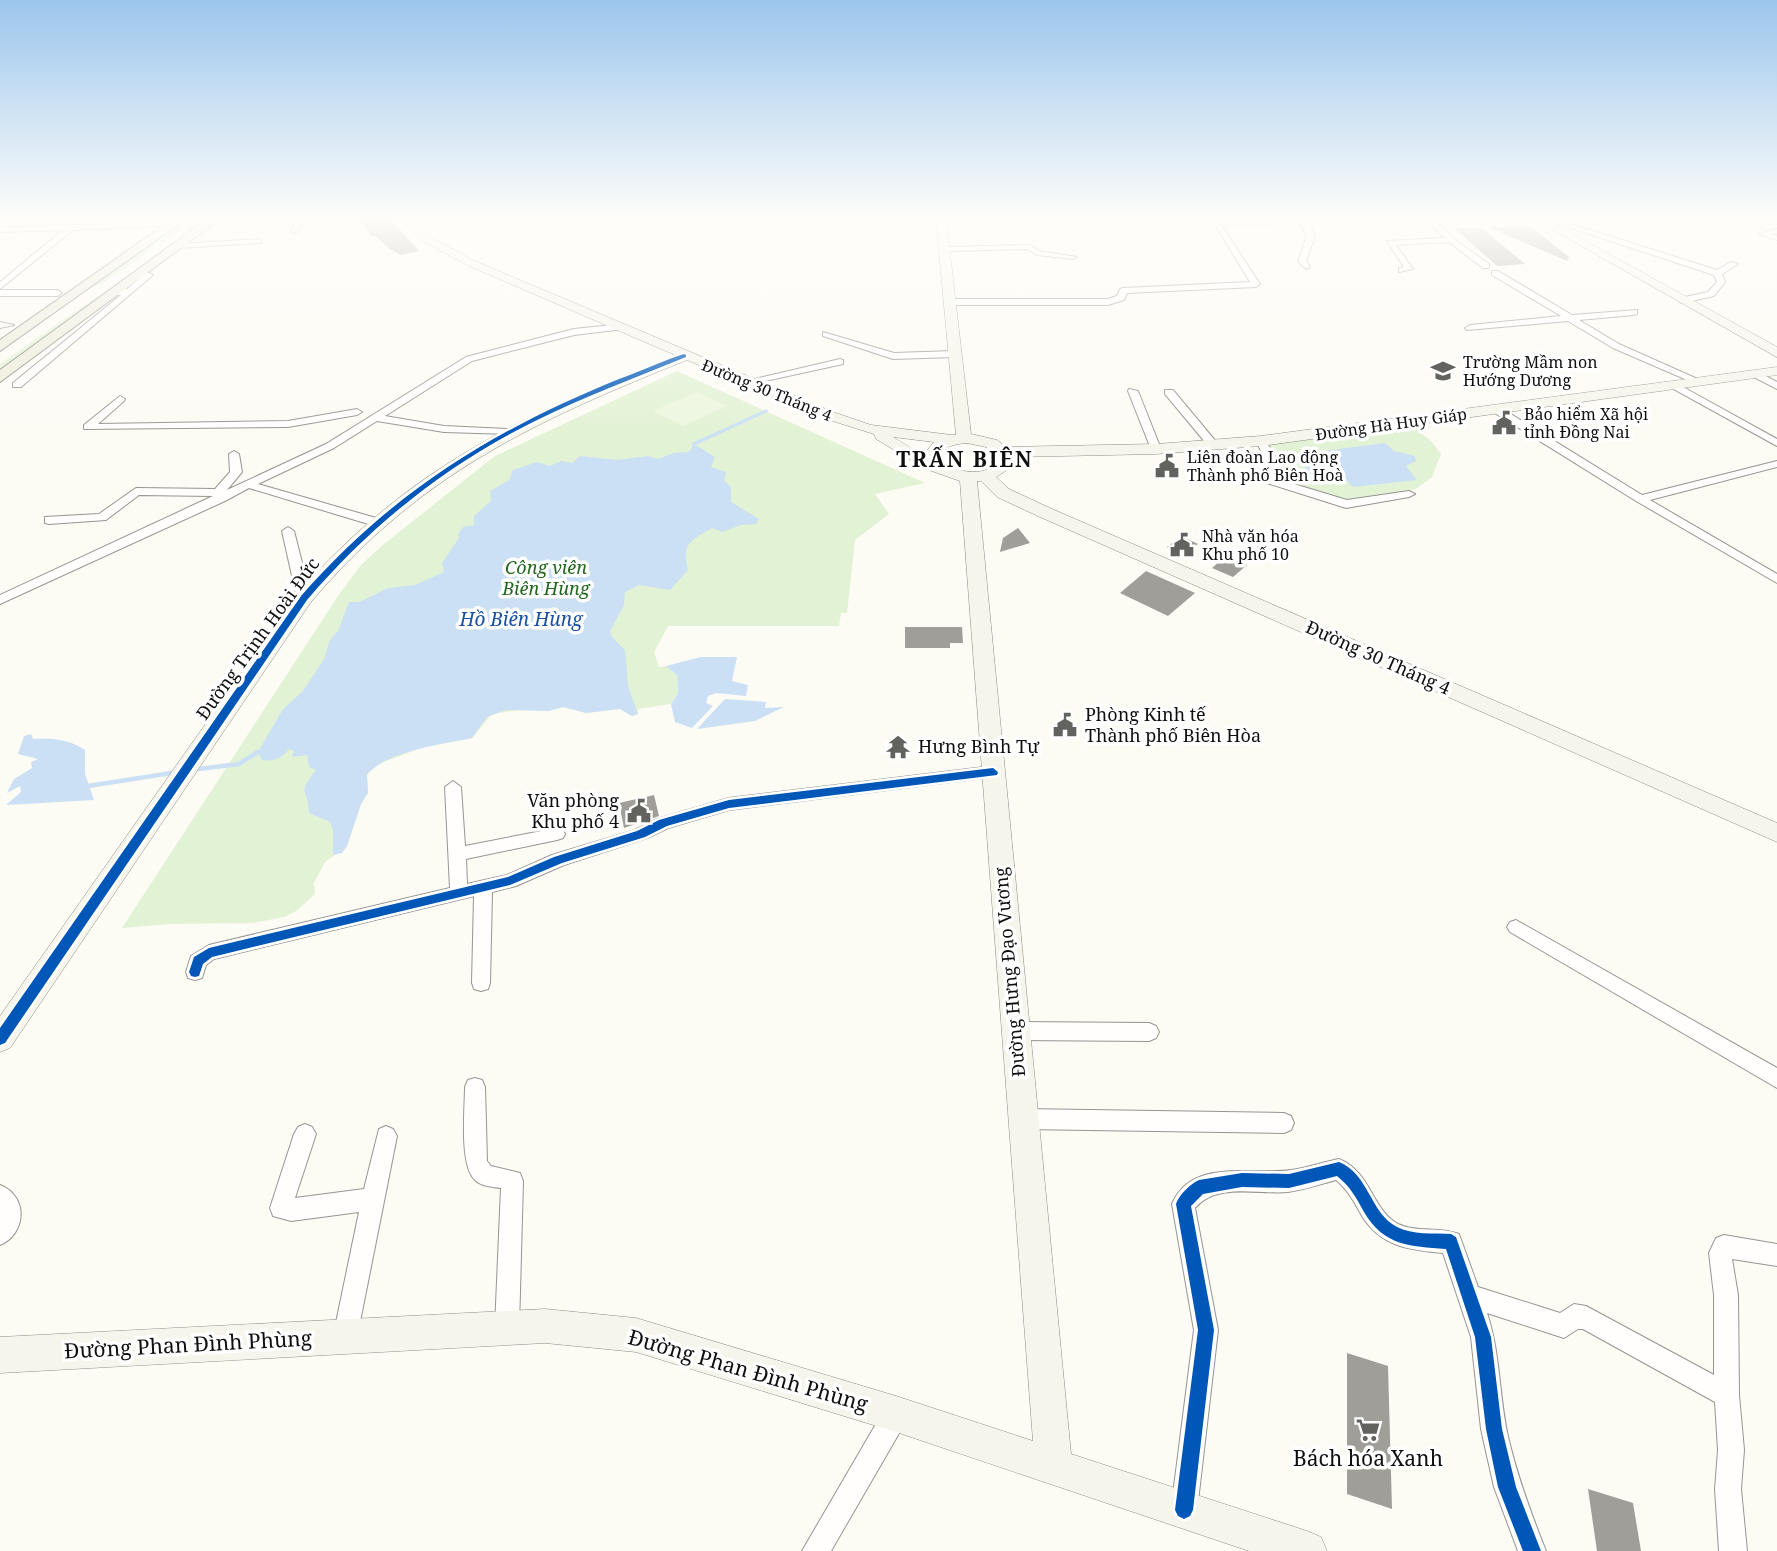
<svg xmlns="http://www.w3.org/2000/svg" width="1777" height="1551" viewBox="0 0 1777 1551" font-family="'Noto Serif',serif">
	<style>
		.green { fill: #e2f2d4 }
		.pitch { fill: #ecf6de }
		.water { fill: #cbe0f5 }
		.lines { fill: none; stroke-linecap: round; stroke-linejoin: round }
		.stream-far2 { stroke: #cbe0f5; stroke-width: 2.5 }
		.stream-far1 { stroke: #cbe0f5; stroke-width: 3.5 }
		.stream { stroke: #cbe0f5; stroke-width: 4.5 }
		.building { fill: #a09e99 }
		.street-casing { stroke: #969592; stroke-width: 2 }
		.secondary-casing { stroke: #8c8c89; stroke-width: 1 }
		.primary-casing { stroke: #83837f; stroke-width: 2 }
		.street { fill: #fffefd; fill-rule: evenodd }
		.secondary { fill: #f5f5eb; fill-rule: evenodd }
		.primary { fill: #ecebda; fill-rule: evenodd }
		.cycleway-casing { stroke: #fff; stroke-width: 5 }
		.cycleway { fill: #0057b8; fill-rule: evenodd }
		.labels { text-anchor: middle; stroke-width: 7; stroke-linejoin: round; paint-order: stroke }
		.far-poi-label { font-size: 16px; fill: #0f0f0f; stroke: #fff; text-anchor: start }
		.far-street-label { font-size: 16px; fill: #0f0f0f; stroke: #fff }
		.park-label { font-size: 18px; font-style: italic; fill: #23671f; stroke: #fff }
		.street-label { font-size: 18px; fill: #0f0f0f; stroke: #fff }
		.poi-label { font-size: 18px; fill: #0f0f0f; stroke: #fff; text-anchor: start }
		.water-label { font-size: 19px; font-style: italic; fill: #1851a1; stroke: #fff }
		.far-district-label { font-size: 21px; font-weight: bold; letter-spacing: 2px; fill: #0f0f0f; stroke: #fff }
		.near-street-label { font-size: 21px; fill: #0f0f0f; stroke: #fff }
		.near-poi-label { font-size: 21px; fill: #0f0f0f; stroke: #fff }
	</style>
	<rect width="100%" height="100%" fill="#fcfbf4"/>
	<g class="green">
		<path d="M185 219H195L100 286H91Z"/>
		<path d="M96 297H103L0 372V364Z"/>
		<path d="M677 371 925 483 875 494 889 514 855 540 847 613H841L839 626H668L654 652 659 667 666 666 677 675 678 693 671 704 638 709V714L632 716 620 709 586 713 563 707 549 711 526 709 492 714 472 738 424 747 373 766 367 775 368 793 361 804 347 846 325 862 314 883 315 894 296 911 284 917 253 923 170 924 122 928 338 596 361 565 384 544 495 456Z"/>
		<path d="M1410 425 1431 441 1441 454 1432 477 1416 489 1349 502 1275 480 1266 444Z"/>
	</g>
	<path class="pitch" d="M697 392 727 406 683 426 653 411Z"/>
	<g class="water">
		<path d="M1385 443 1394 451 1415 456 1416 461 1406 466 1417 480 1353 487 1348 482 1312 477 1300 461 1314 457 1316 452Z"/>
		<path d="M694 444 715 457 711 467 726 472 724 481 731 487V502L759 519 756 524 741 525 722 532 712 528C690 541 682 543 688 570L670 590 639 585 625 592 624 605 610 631 612 637 625 650 628 686 638 714 632 716 620 709 586 713 563 707 549 711 506 710 487 717 472 738C444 744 385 751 367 775L368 793 361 804 347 846 342 853 333 855V829L330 822 309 813C309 788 295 796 316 770L309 767 307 755 292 757 294 751 289 749C282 758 274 762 262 760L258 752 283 709 303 691 324 659 330 640 338 631 349 602H359L388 588 415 585 444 572 442 563 459 538 458 534 463 527 474 525V516L491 501 490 491 509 480 513 470 537 462 550 466 561 461 572 463 580 456 618 460 648 456 658 459 674 453 689 452Z"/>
		<path d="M701 657H737L732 681 748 685 746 696 716 693 708 696 706 703 713 706 692 728 675 722 671 704 678 693 677 675 666 666Z"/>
		<path d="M725 699 766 702 765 708 784 707 755 721 697 729Z"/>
		<path d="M31 734 33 739C50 737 71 740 85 750V774L94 800 6 805 21 792 20 786 7 793 14 779 32 768 31 762 38 759 18 754 24 736Z"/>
	</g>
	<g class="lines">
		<path class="stream-far2" d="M1737 219 1777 235"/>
		<path class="stream-far1" d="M694 444 766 411"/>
		<g class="stream">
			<path d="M191 770 239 764 258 752"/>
			<path d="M88 786 178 772"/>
		</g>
	</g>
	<g class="building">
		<path d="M360 219H390L419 251 401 255 390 249 375 236H371Z"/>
		<path d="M1488 227H1531L1569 257 1567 261Z"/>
		<path d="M1454 228H1482L1525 264 1497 266Z"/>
		<path d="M1018 528 1030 543 1000 552 1003 538Z"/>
		<path d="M1181 536 1198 544 1183 554 1167 547Z"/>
		<path d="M1226 556 1247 565 1233 577 1212 568Z"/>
		<path d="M1146 571 1195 593 1168 616 1120 593Z"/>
		<path d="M905 627H962L963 643H950V648H905Z"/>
		<path d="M654 795 659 816 624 828 619 803Z"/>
		<path d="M1347 1353 1388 1366 1392 1509 1347 1494Z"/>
		<path d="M1588 1489 1633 1503 1641 1551H1597Z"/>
	</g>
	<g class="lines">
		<g class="street-casing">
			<g id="street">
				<path d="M296 219H304L299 231 295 233 291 231Z"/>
				<path d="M1295 219H1373L1369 221 1308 223 1315 236 1306 261 1310 267 1306 269 1298 261 1307 236 1300 223 1221 225 1260 284 1256 287 1127 293 1124 300 1108 305H949L945 302 949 299H1107L1117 296 1120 289 1123 288 1250 282 1213 221Z"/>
				<path d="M1426 219H1434L1458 242 1489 264V268H1483L1449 242 1396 245 1413 269 1399 272V268L1404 267 1387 241 1445 238Z"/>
				<path d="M1544 219H1555L1717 270 1731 262 1738 264 1722 274 1725 282 1714 296 1683 303 1680 302V298L1708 292 1717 282 1714 275Z"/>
				<path d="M158 222 161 226 73 230 0 289V282L63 230 0 232V228L69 225 74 223 78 225Z"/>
				<path d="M1777 229V233L1772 234 1777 236V240L1759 234Z"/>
				<path d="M259 239 262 243 177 248 173 246 177 244Z"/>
				<path d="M1030 245 1039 251 1077 257 1073 259 1037 255 1028 249 944 251 940 249 944 247Z"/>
				<path d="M1492 271H1498L1572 315 1637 310V314L1634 315 1579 320 1619 344 1702 381 1694 383 1613 348 1568 321 1467 330 1465 328 1470 325 1561 316 1492 275Z"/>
				<path d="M134 273H149L153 275 21 387H13V383L121 295 111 294V290L127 289 141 277H134Z"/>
				<path d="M0 290H58L62 293 58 296H0Z"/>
				<path d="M0 322 14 325 0 328Z"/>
				<path d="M621 324 624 325V329L574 335 472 361 385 416 444 426 507 429 511 430V434L444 432 377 421 334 448 258 484 383 520V526H375L249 488 225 501 0 604V595L213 496 139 495 106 520 49 524 45 523V517L99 514 136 488 215 489 230 472 229 454 234 451 239 454 242 472 227 490 326 444 466 357 574 329Z"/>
				<path d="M823 332 894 353 954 351 959 354 954 357 893 359 823 336Z"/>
				<path d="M840 359 843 360V364L747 385 742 382Z"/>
				<path d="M1752 372H1758L1777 382V389L1752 376Z"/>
				<path d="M1674 382 1777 439V446L1670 387V383Z"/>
				<path d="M1129 389 1138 391 1161 449 1160 451 1151 449 1128 391Z"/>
				<path d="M1165 390H1173L1218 444V448H1210L1165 394Z"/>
				<path d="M120 396 125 399 124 401 98 424 288 421 357 409 362 412 357 415 288 427 84 429V425Z"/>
				<path d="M1493 408H1501L1642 495 1777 461V467L1650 500 1777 574V583L1636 501 1493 412Z"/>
				<path d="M1261 438 1266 441 1281 467 1277 479 1347 500 1409 491 1415 494 1409 497 1346 508 1267 483 1265 481 1269 467 1256 441Z"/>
				<path d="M288 527 294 531 311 598 304 602 297 598 282 531Z"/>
				<path d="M993 766 999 768 1001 772 999 776 729 810 668 828 647 838 564 865 516 886 492 892 490 983 488 989 481 991 474 989 472 983 474 896 214 959 206 965 202 978 195 980 188 978 186 972 191 956 209 945 450 888 445 787 453 781 461 787 465 846 557 828 563 830 565 834 563 838 557 840 466 859 467 884 507 875 552 855 635 830 657 819 729 798Z"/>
				<path d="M1516 920 1777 1068V1088L1510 932 1507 927 1510 922Z"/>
				<path d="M1016 1022 1149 1023 1156 1026 1159 1032 1156 1038 1149 1041 1016 1040 1009 1037 1006 1031 1009 1025Z"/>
				<path d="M475 1078 482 1080 485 1087 487 1161 491 1166 520 1173 523 1181 519 1328 515 1336 507 1340 499 1336 495 1328 501 1188C492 1187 481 1186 475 1180 459 1165 465 1109 465 1087L468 1080Z"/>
				<path d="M1023 1109 1284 1113 1291 1116 1294 1123 1291 1130 1284 1133 1023 1129 1016 1126 1013 1119 1016 1112Z"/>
				<path d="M305 1124 312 1127 316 1134 295 1198 364 1189 379 1129 386 1126 393 1129 397 1136 357 1337 354 1346 345 1349 336 1346 333 1337 359 1212 291 1221 273 1216 270 1208 294 1134 298 1127Z"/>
				<path d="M1339 1159C1371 1172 1372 1210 1398 1224 1417 1233 1440 1226 1459 1234L1478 1287 1560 1313 1574 1304 1586 1306 1714 1375V1295L1709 1253 1716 1238 1724 1235 1777 1244V1266L1732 1259 1738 1295 1739 1395 1744 1450 1741 1489 1747 1551H1719L1715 1489 1718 1450 1715 1402 1583 1329H1578L1564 1338 1487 1313C1500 1352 1499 1392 1507 1432 1516 1473 1530 1511 1546 1551H1518L1494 1487 1481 1429 1471 1337 1443 1253C1410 1250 1381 1247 1362 1216 1355 1203 1348 1190 1336 1180 1321 1184 1304 1190 1288 1192 1257 1195 1218 1182 1195 1208L1218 1330 1197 1510 1193 1519 1184 1523 1175 1519 1171 1510 1194 1330 1172 1204C1192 1157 1252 1176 1291 1170 1307 1168 1323 1162 1339 1159Z"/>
				<path d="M0 1185C30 1197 25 1235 0 1245Z"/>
				<path d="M896 1401 905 1405 909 1414 905 1423 831 1551H802L887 1405Z"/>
			</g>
		</g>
		<g class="secondary-casing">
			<g id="secondary">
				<path d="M398 219H409L432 238 477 262 833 412 871 425 952 435H956L936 219H946L971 434 997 440 1006 447 1156 444 1261 436 1777 367V375L1261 446 1156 454 1013 457 1007 470 996 477 1009 489 1052 509 1777 823V842L1040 517 997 497 981 481H977L1071 1454 1307 1531 1321 1537 1327 1551H1249L896 1432 636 1352 545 1343 0 1373V1337L545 1309 636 1318 896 1396 1033 1441 960 481 926 469 876 439 874 434 823 418 687 360C533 422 421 473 311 602L10 1048 0 1052V1016L297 594C409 467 521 416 675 355L469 266 424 242ZM893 437 934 442 923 455ZM967 443 986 447 998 458C989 480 957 471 941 464L938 456C945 446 955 444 967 443Z"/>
				<path d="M1534 219H1546L1777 347V357Z"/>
			</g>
		</g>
		<g class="primary-casing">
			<g id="primary">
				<path d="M173 219H186L0 351V340Z"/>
				<path d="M207 219H220L0 382V370Z"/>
			</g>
		</g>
		<use href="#street" class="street"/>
		<use href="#secondary" class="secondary"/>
		<use href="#primary" class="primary"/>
		<g class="cycleway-casing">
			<g id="cycleway">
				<path d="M684 354 686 355V357C635 378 583 397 533 422 446 465 370 526 307 600L5 1043 0 1045V1028L301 596C391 493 493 430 619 379 641 371 662 361 684 354Z"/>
				<path d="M993 768 998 772 997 775 729 808 667 826 645 837 562 863 510 885 212 957 203 964 199 976 195 977 191 976 189 972 194 957 209 948 508 877 554 857 637 831 659 820 729 800Z"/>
				<path d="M1339 1162C1369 1174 1370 1213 1397 1227 1412 1235 1434 1233 1451 1234L1456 1237 1491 1337 1502 1429 1516 1487 1541 1551H1523L1498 1487 1486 1429 1475 1337 1446 1249C1409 1246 1384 1246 1364 1212 1357 1199 1350 1186 1337 1176L1289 1188 1242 1187 1203 1194 1191 1206 1214 1330 1193 1510 1190 1516 1184 1519 1178 1516 1175 1510 1198 1330 1176 1204C1179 1195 1190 1184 1199 1180L1242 1173 1289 1174Z"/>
			</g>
		</g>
		<use href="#cycleway" class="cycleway"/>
	</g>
	<linearGradient id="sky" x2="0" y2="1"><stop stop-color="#9cc6ed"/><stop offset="0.5" stop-color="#fefdfa"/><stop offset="1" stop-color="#fefdfa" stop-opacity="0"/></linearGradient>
	<rect width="1777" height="436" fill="url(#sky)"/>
	<defs>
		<g id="school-bare" transform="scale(1.89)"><path d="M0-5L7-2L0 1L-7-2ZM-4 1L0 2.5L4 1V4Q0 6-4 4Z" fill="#62625f" stroke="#fff" stroke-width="2.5" paint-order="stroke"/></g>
		<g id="civic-bare" transform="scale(1.89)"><path d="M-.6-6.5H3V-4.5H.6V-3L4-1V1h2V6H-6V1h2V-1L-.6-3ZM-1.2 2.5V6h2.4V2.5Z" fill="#62625f" stroke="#fff" stroke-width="2.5" paint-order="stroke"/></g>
		<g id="temple-bare" transform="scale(1.89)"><path d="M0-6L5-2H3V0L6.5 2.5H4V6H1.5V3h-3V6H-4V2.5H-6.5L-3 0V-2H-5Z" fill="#62625f" stroke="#fff" stroke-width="2.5" paint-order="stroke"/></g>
		<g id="supermarket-bare" transform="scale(1.89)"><path d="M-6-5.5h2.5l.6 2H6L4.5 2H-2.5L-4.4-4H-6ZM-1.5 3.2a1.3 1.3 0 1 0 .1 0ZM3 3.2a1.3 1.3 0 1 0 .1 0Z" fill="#62625f" stroke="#fff" stroke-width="2.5" paint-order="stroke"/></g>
	</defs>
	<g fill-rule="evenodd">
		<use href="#school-bare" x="1443" y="371"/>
		<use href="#civic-bare" x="1504" y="423"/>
		<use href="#civic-bare" x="1167" y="466"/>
		<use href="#civic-bare" x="1182" y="545"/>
		<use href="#civic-bare" x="1065" y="725"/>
		<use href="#temple-bare" x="898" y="747"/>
		<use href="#civic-bare" x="639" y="811"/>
		<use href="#supermarket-bare" x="1368" y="1430"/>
	</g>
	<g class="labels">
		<g class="far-poi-label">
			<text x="1463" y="368">Trường Mầm non<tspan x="1463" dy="18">Hướng Dương</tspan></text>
			<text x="1524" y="420">Bảo hiểm Xã hội<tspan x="1524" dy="18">tỉnh Đồng Nai</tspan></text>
			<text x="1187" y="463">Liên đoàn Lao động<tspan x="1187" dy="18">Thành phố Biên Hoà</tspan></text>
			<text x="1202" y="542">Nhà văn hóa<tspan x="1202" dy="18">Khu phố 10</tspan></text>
		</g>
		<g class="far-street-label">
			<text transform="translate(767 390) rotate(22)" y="6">Đường 30 Tháng 4</text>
			<text transform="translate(1391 424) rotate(-8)" y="6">Đường Hà Huy Giáp</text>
		</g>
		<g class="park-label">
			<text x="546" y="574">Công viên<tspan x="546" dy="21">Biên Hùng</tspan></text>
		</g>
		<g class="street-label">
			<text transform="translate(258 639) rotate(-54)" y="6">Đường Trịnh Hoài Đức</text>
			<text transform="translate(1378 658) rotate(24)" y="6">Đường 30 Tháng 4</text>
			<text transform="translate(1010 972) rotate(-95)" y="6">Đường Hưng Đạo Vương</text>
		</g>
		<g class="poi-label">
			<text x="1085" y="721">Phòng Kinh tế<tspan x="1085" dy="21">Thành phố Biên Hòa</tspan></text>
			<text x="918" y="753">Hưng Bình Tự</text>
			<text x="619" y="807" text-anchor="end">Văn phòng<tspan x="619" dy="21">Khu phố 4</tspan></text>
		</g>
		<g class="water-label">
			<text x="521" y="626">Hồ Biên Hùng</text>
		</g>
		<g class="far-district-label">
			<text x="965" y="467">TRẤN BIÊN</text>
		</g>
		<g class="near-street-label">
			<text transform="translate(188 1345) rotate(-3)" y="7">Đường Phan Đình Phùng</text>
			<text transform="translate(748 1371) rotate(16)" y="7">Đường Phan Đình Phùng</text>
		</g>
		<g class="near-poi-label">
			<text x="1368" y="1466">Bách hóa Xanh</text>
		</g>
	</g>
</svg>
